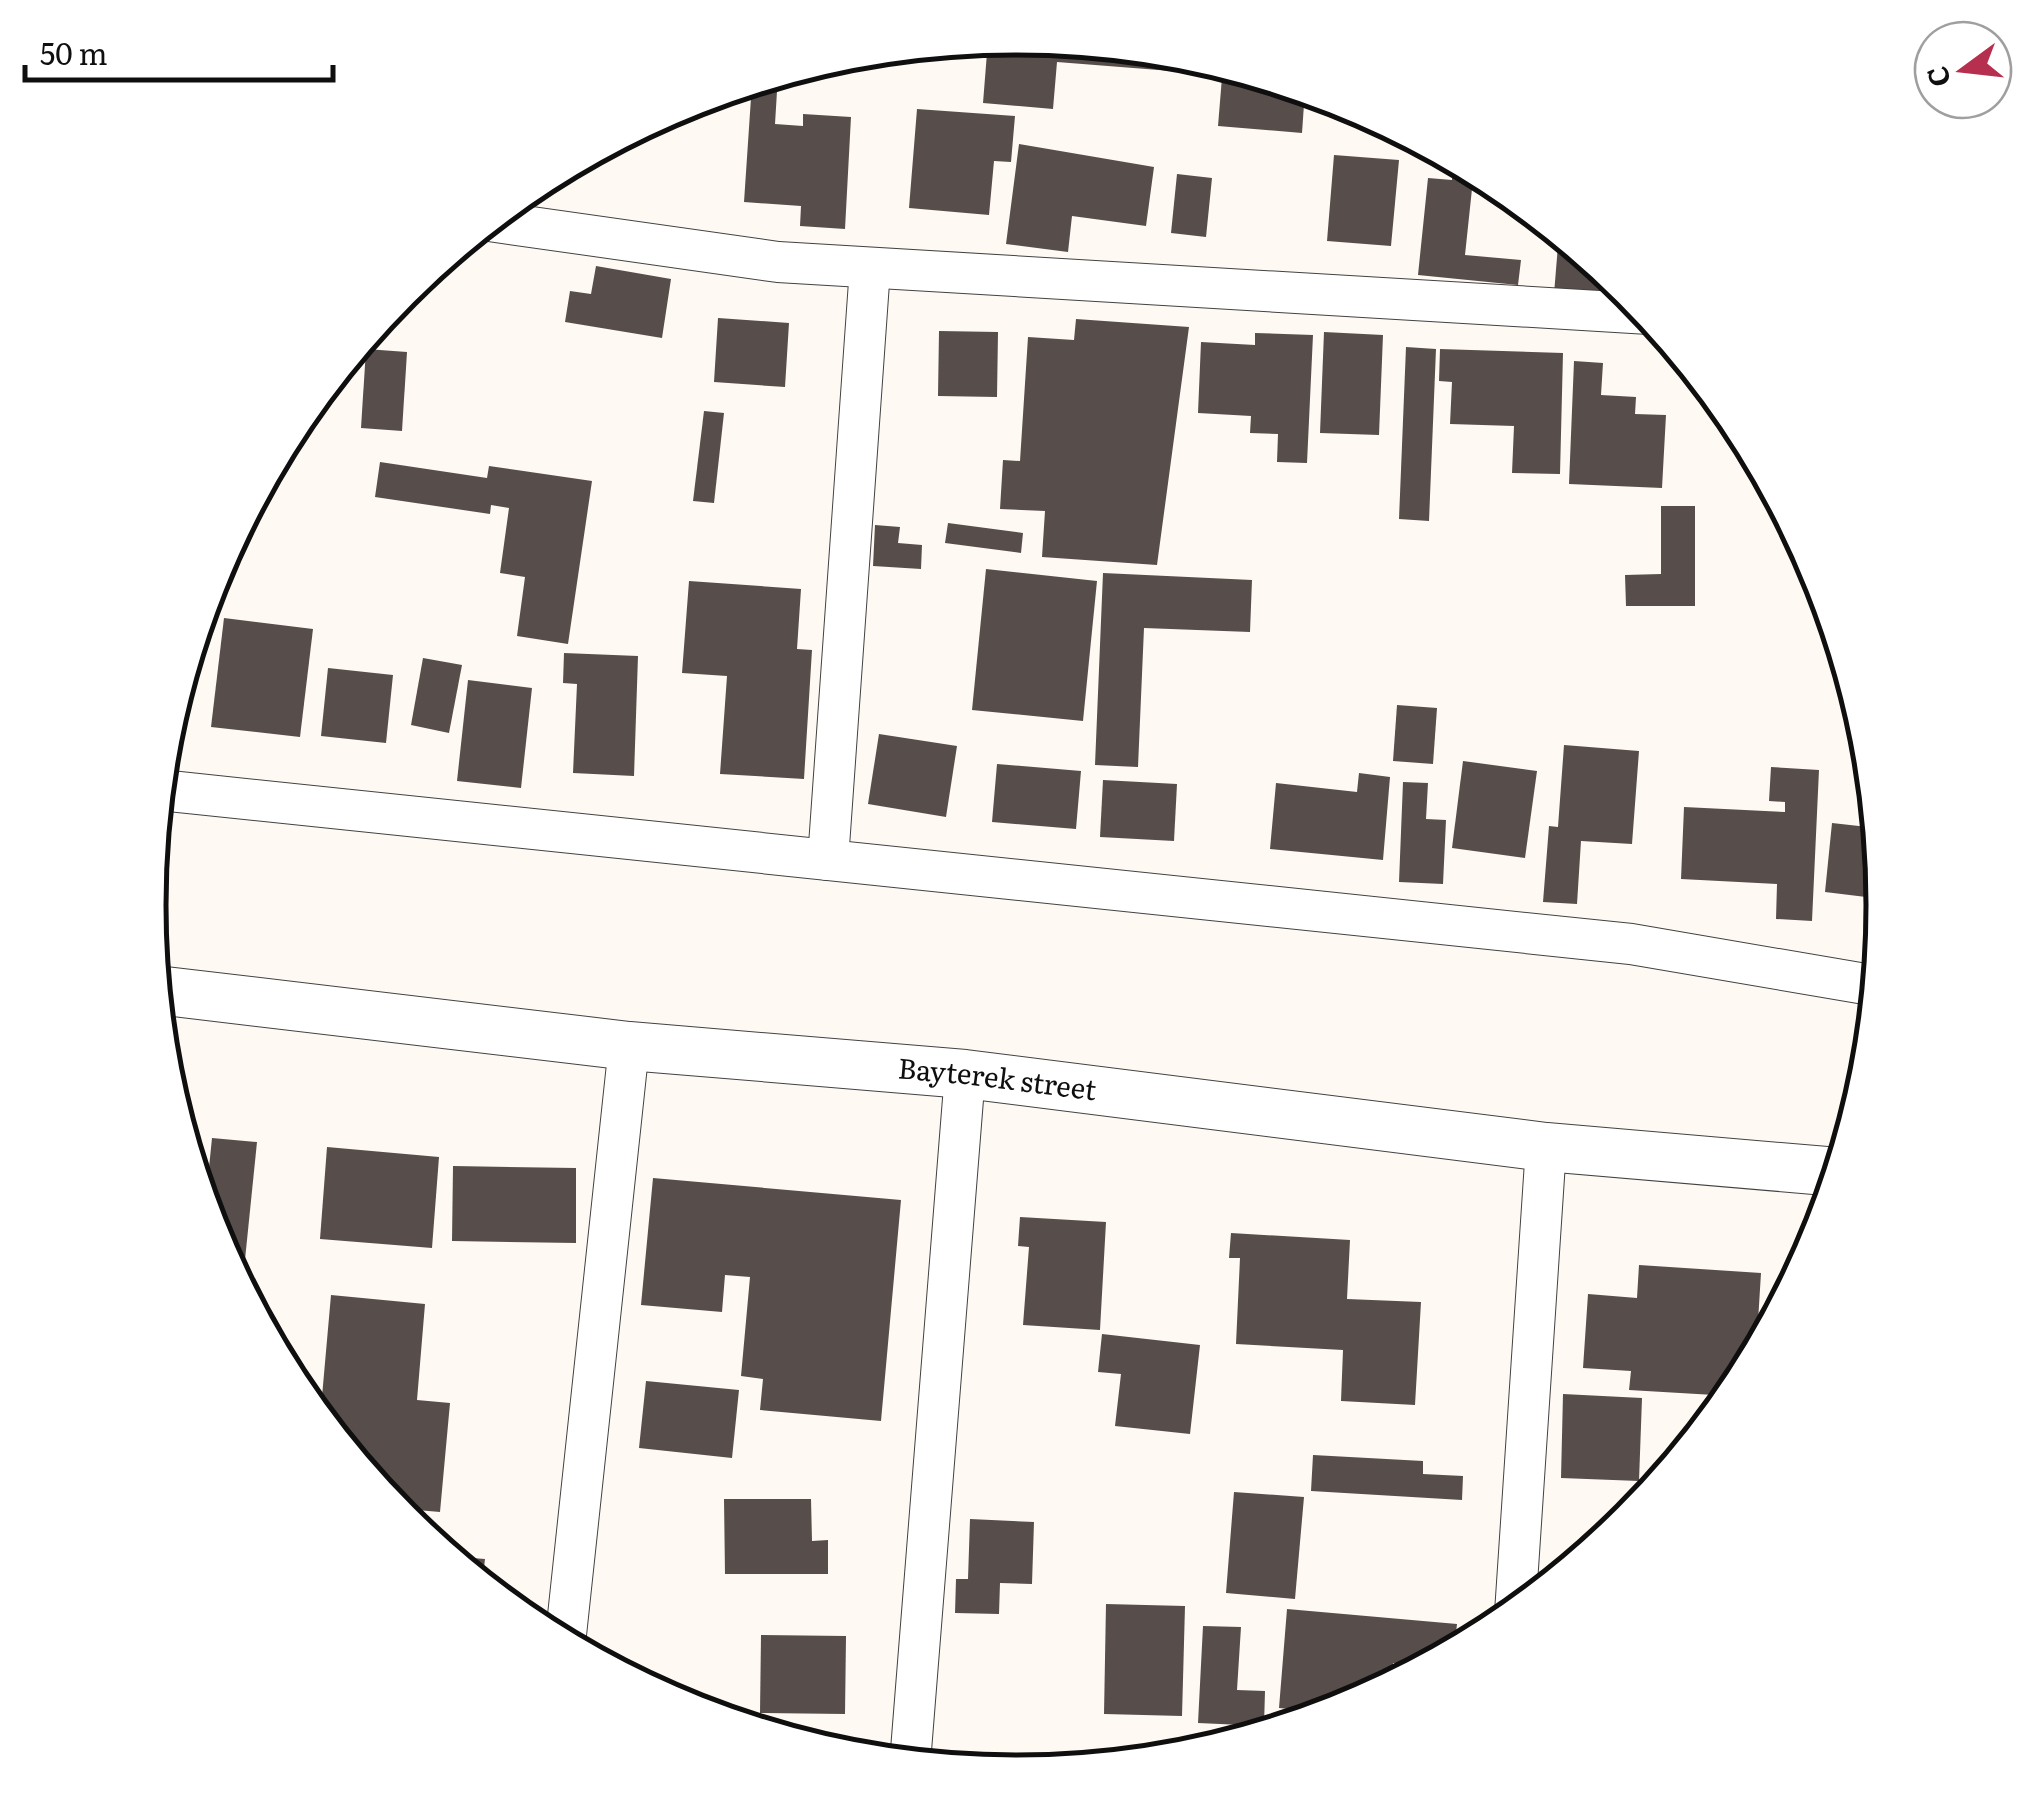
<svg xmlns="http://www.w3.org/2000/svg" width="2033" height="1811" viewBox="0 0 2033 1811" font-family="Literata,serif">
	<style>
		.building { fill: #574e4c }
		.lines { fill: none; stroke-linecap: round; stroke-linejoin: round }
		.minor-casing { stroke: #424242; stroke-width: 42 }
		.tertiary-casing { stroke: #424242; stroke-width: 50 }
		.minor { stroke: #fff; stroke-width: 40 }
		.tertiary { stroke: #fff; stroke-width: 48 }
		.labels { text-anchor: middle; stroke-width: 10; stroke-linejoin: round; paint-order: stroke }
		.street-label { font-size: 28px; fill: #0f0f0f; stroke: #fff }
		.rim { fill: none; stroke: #0f0f0f; stroke-width: 5 }
	</style>
	<rect width="100%" height="100%" fill="#fef9f2"/>
	<g class="building">
		<path d="M1017 38 1186 54 1184 72 1057 62 1053 109 983 103 988 40Z"/>
		<path d="M1223 65 1305 90 1302 133 1218 126Z"/>
		<path d="M778 75 775 124 803 126V114L851 117 845 229 800 226 801 206 744 202 752 83Z"/>
		<path d="M917 109 1015 116 1011 162 994 161 989 215 909 208Z"/>
		<path d="M1019 144 1154 167 1146 226 1072 216 1068 252 1006 244Z"/>
		<path d="M1334 155 1399 160 1391 246 1327 241Z"/>
		<path d="M1453 160 1474 170 1465 255 1521 260 1518 285 1418 275 1428 178 1452 180Z"/>
		<path d="M1177 174 1212 178 1206 237 1171 233Z"/>
		<path d="M1559 233 1631 292 1638 301 1554 294Z"/>
		<path d="M596 266 671 279 662 338 565 322 570 291 591 294Z"/>
		<path d="M718 318 789 323 785 387 714 382Z"/>
		<path d="M1076 319 1189 327 1157 565 1042 557 1045 511 1000 509 1003 460 1020 461 1028 337 1074 340Z"/>
		<path d="M939 331 998 332 997 397 938 396Z"/>
		<path d="M1324 332 1383 335 1379 435 1320 433Z"/>
		<path d="M1255 333 1313 335 1307 463 1277 462 1278 434 1250 433 1251 416 1198 413 1201 342 1255 345Z"/>
		<path d="M1406 347 1436 349 1429 521 1399 519Z"/>
		<path d="M366 349 407 352 402 431 361 428Z"/>
		<path d="M1440 349 1563 353 1560 474 1512 473 1514 426 1450 424 1452 382 1439 381Z"/>
		<path d="M1574 361 1603 363 1601 395 1636 397 1635 414 1666 415 1662 488 1569 484Z"/>
		<path d="M704 411 724 413 714 503 693 501Z"/>
		<path d="M380 462 487 478 489 466 592 481 568 644 517 636 525 577 500 573 509 508 491 505 490 514 375 497Z"/>
		<path d="M1661 506H1695V606H1626L1625 575 1661 574Z"/>
		<path d="M948 523 1023 533 1021 553 945 543Z"/>
		<path d="M875 525 900 527 898 543 922 545 921 569 873 566Z"/>
		<path d="M986 569 1097 581 1083 721 972 710Z"/>
		<path d="M1103 573 1252 580 1250 632 1144 628 1138 767 1095 765Z"/>
		<path d="M689 581 801 589 797 649 812 650 804 779 720 774 727 676 682 673Z"/>
		<path d="M224 618 313 629 300 737 211 727Z"/>
		<path d="M564 653 638 656 634 776 573 773 577 684 563 683Z"/>
		<path d="M423 658 462 665 449 733 411 725Z"/>
		<path d="M328 668 393 675 386 743 321 736Z"/>
		<path d="M468 680 532 688 521 788 457 781Z"/>
		<path d="M1397 705 1437 708 1433 764 1393 761Z"/>
		<path d="M879 734 957 746 946 817 868 804Z"/>
		<path d="M1564 745 1639 751 1632 844 1581 841 1577 904 1543 902 1549 826 1558 827Z"/>
		<path d="M1463 761 1537 771 1525 858 1452 848Z"/>
		<path d="M997 764 1081 771 1076 829 992 822Z"/>
		<path d="M1771 767 1819 770 1812 921 1776 919 1777 884 1681 879 1684 807 1785 812V802L1769 801Z"/>
		<path d="M1359 773 1390 777 1383 860 1270 849 1276 783 1357 792Z"/>
		<path d="M1103 780 1177 784 1174 841 1100 837Z"/>
		<path d="M1403 782 1428 783 1426 819 1446 820 1443 884 1399 882Z"/>
		<path d="M1832 823 1877 828 1883 920 1864 918 1866 897 1825 892Z"/>
		<path d="M212 1138 257 1142 242 1289 214 1237 205 1207Z"/>
		<path d="M327 1147 439 1157 432 1248 320 1239Z"/>
		<path d="M453 1166 576 1168V1243L452 1241Z"/>
		<path d="M653 1178 901 1200 881 1421 760 1410 763 1379 741 1376 750 1277 725 1275 722 1312 641 1305Z"/>
		<path d="M1020 1217 1106 1222 1100 1330 1023 1325 1029 1247 1018 1246Z"/>
		<path d="M1231 1233 1350 1240 1347 1299 1421 1302 1415 1405 1341 1401 1343 1350 1236 1344 1240 1258H1229Z"/>
		<path d="M1639 1265 1761 1273 1756 1354 1731 1396 1629 1390 1631 1371 1583 1368 1588 1294 1637 1298Z"/>
		<path d="M331 1295 425 1304 417 1400 450 1403 440 1512 394 1508 320 1419Z"/>
		<path d="M1102 1334 1200 1345 1190 1434 1115 1426 1121 1374 1098 1372Z"/>
		<path d="M646 1381 739 1390 732 1458 639 1448Z"/>
		<path d="M1563 1394 1642 1398 1639 1481 1561 1478Z"/>
		<path d="M1313 1455 1423 1461V1474L1463 1476 1462 1500 1311 1491Z"/>
		<path d="M1234 1492 1304 1497 1295 1599 1226 1593Z"/>
		<path d="M724 1499H811L812 1541 828 1540V1574H725Z"/>
		<path d="M970 1519 1034 1522 1032 1584 1000 1583 999 1614 955 1613 956 1579H968Z"/>
		<path d="M447 1556 485 1559 482 1585Z"/>
		<path d="M1106 1604 1185 1606 1182 1716 1104 1714Z"/>
		<path d="M1287 1609 1457 1624 1454 1651 1427 1666 1393 1663 1391 1685 1348 1708 1331 1713 1279 1708Z"/>
		<path d="M1203 1626 1241 1627 1237 1690 1265 1691 1264 1726 1198 1723Z"/>
		<path d="M761 1635 846 1636 845 1714 760 1713Z"/>
	</g>
	<g class="lines">
		<g class="minor-casing">
			<g id="minor">
				<path d="M489 221 778 262 1649 314"/>
				<path d="M160 790 1631 944 1877 986"/>
				<path d="M828 860 870 268"/>
				<path d="M1515 1613 1546 1147"/>
				<path d="M565 1644 629 1046"/>
				<path d="M910 1763 965 1074"/>
			</g>
		</g>
		<g class="tertiary-casing">
			<g id="tertiary">
				<path id="s1" d="M157 990 629 1046 965 1074 1546 1147 1838 1172"/>
			</g>
		</g>
		<use href="#minor" class="minor"/>
		<use href="#tertiary" class="tertiary"/>
	</g>
	<g class="labels">
		<g class="street-label">
			<text dy="10" stroke="none"><textPath href="#s1" startOffset="845">Bayterek street</textPath></text>
		</g>
	</g>
	<path d="M0 0H2033V1811H0ZM166 905a850 850 0 1 1 1700 0a850 850 0 1 1-1700 0Z" fill="#fff" fill-rule="evenodd"/>
	<path class="rim" d="M166 905a850 850 0 1 1 1700 0a850 850 0 1 1-1700 0Z"/>
	<g transform="translate(1963 70) rotate(255)"><circle r="48" fill="#ffffff" stroke="#9f9f9f" stroke-width="2.5"/>
	<path d="M0-8L18 38L0 25L-18 38Z" fill="#b72f4e"/>
	<text y="-15" font-size="28" font-weight="bold" text-anchor="middle" fill="#0f0f0f">С</text>
	</g>
	<path d="M25 65v15h308v-15" fill="none" stroke="#0f0f0f" stroke-width="5"/>
	<text x="40" y="65" font-size="30" fill="#0f0f0f" stroke="#ffffff" stroke-width="8" paint-order="stroke">50 m</text>
</svg>
